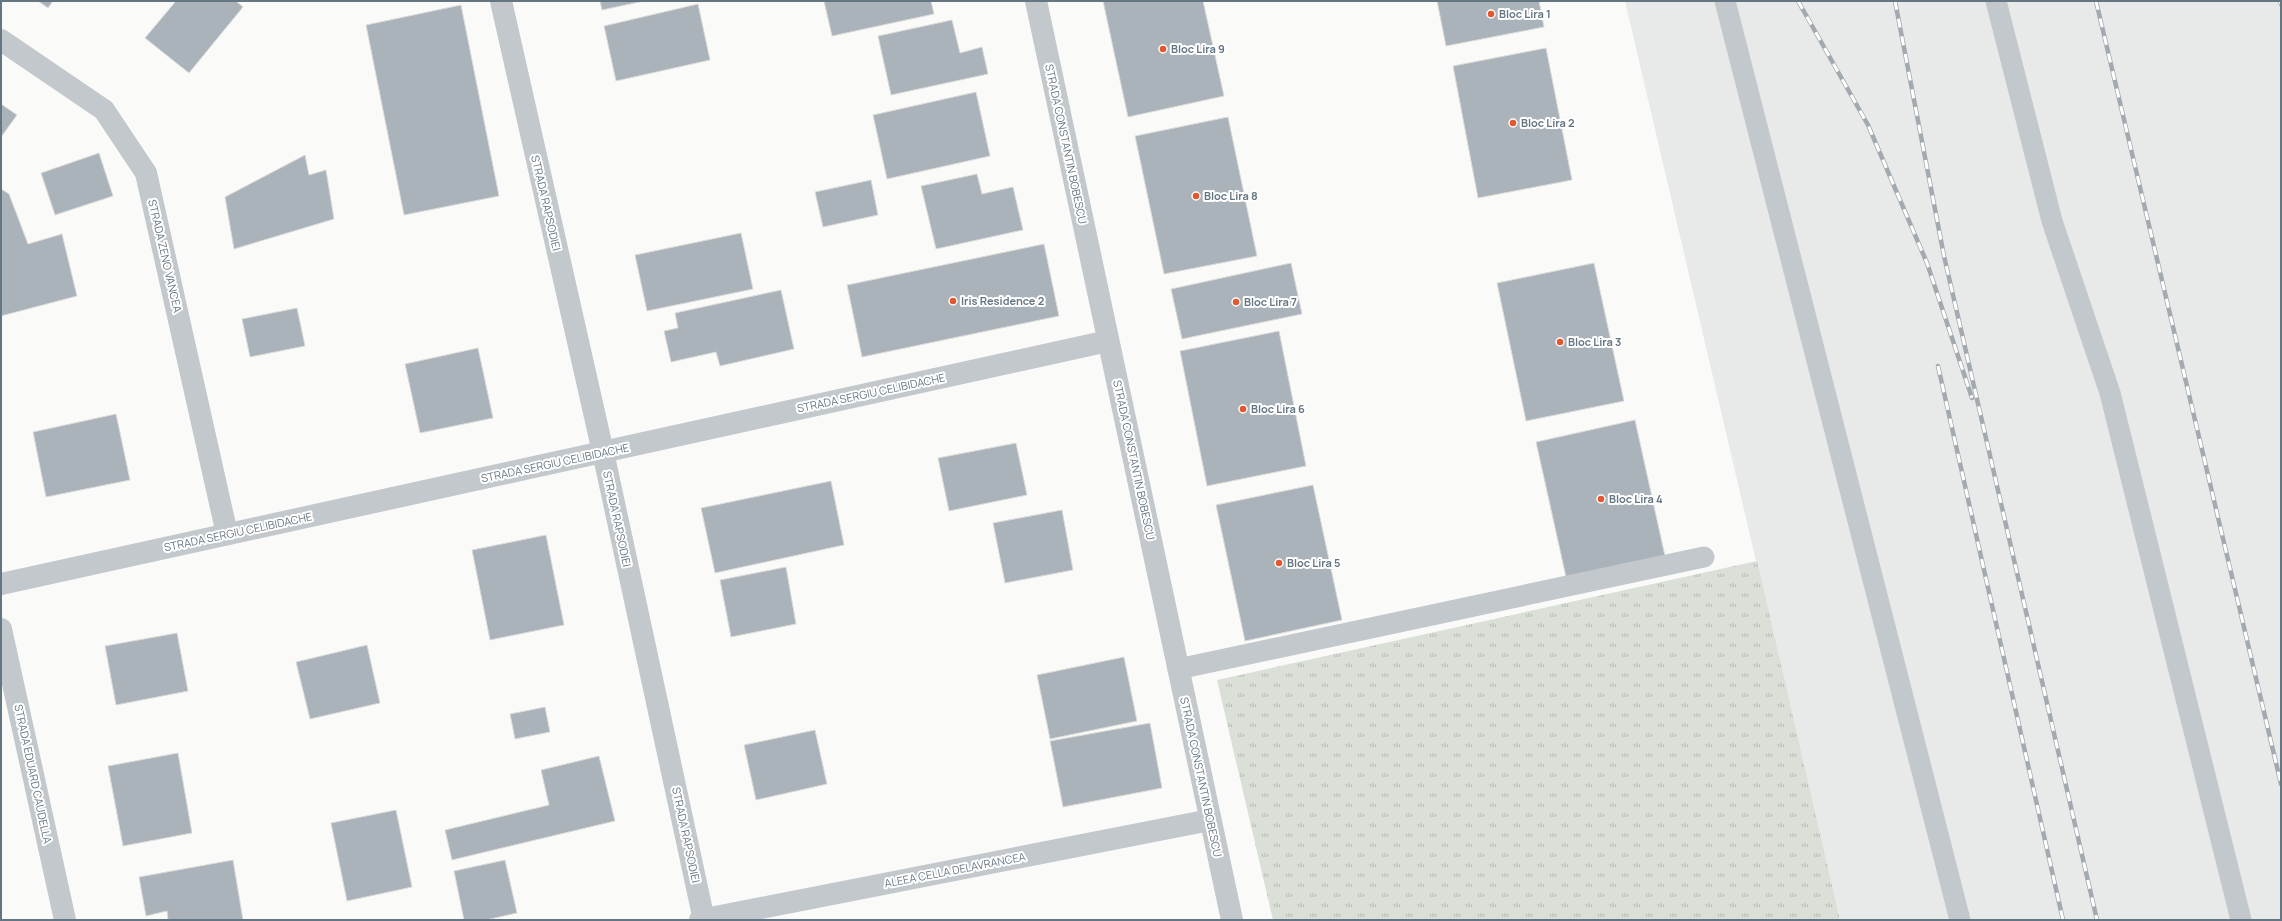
<svg xmlns="http://www.w3.org/2000/svg" width="2282" height="921" viewBox="0 0 2282 921" font-family="Manrope,sans-serif">
	<style>
		.built { fill: #e8e9e9 }
		.grass { fill: url(#grass-tufts) }
		.building { fill: #aab3b9; stroke: #dcdcda }
		.lines { fill: none; stroke-linecap: round; stroke-linejoin: round }
		.service { stroke: #c3c8cc; stroke-width: 21 }
		.minor { stroke: #c3c8cc; stroke-width: 22 }
		.tertiary { stroke: #c3c8cc; stroke-width: 22 }
		.rail-casing { stroke: #a2aab0; stroke-width: 4.5 }
		.rail { stroke: #fff; stroke-width: 3; stroke-dasharray: 9; stroke-linecap: butt }
		.poi-dot { fill: #e4572e; stroke: #fff; stroke-width: 1.5 }
		.labels { text-anchor: middle; stroke-width: 4; stroke-linejoin: round; paint-order: stroke }
		.poi-label { font-size: 11px; font-weight: bold; fill: #657683; stroke: #fff; text-anchor: start }
		.street-label { font-size: 11px; fill: #657683; stroke: #fff }
	</style>
	<defs>
		<pattern id="grass-tufts" width="24" height="20" patternUnits="userSpaceOnUse"><rect width="24" height="20" fill="#dadfd7"/><path d="M3 7l-1-3M5 7V3M7 7l1-3M15 17l-1-3M17 17v-4M19 17l1-3" fill="none" stroke="#b4b9b4"/></pattern>
	</defs>
	<rect width="100%" height="100%" fill="#fafaf8"/>
	<path class="built" d="M1625 1H2281V920H1840Z"/>
	<path class="grass" d="M1757 561 1840 920H1273L1217 680Z"/>
	<g class="building">
		<path d="M38 1H53L48 8Z"/>
		<path d="M176 1H236L243 7 189 73 145 38Z"/>
		<path d="M600 1H644L602 10Z"/>
		<path d="M824 1H931L934 14 832 36Z"/>
		<path d="M1103 1H1203L1224 96 1128 117Z"/>
		<path d="M1437 1H1539L1544 27 1446 46Z"/>
		<path d="M698 4 710 60 616 81 604 26Z"/>
		<path d="M461 5 499 196 404 215 366 25Z"/>
		<path d="M952 20 960 53 982 47 988 74 891 95 878 36Z"/>
		<path d="M1546 48 1572 180 1478 198 1453 66Z"/>
		<path d="M976 92 990 156 887 179 873 115Z"/>
		<path d="M1 104 17 115 1 137Z"/>
		<path d="M1228 117 1257 256 1164 274 1135 136Z"/>
		<path d="M99 153 113 196 55 215 41 173Z"/>
		<path d="M305 155 309 175 326 170 334 219 234 249 225 197Z"/>
		<path d="M977 174 982 194 1013 187 1023 230 936 249 921 186Z"/>
		<path d="M871 180 878 215 823 227 815 192Z"/>
		<path d="M1 189 9 194 28 244 62 234 77 296 1 316Z"/>
		<path d="M741 233 753 289 647 311 635 255Z"/>
		<path d="M1044 244 1059 316 862 357 847 285Z"/>
		<path d="M1291 263 1302 314 1182 339 1171 289Z"/>
		<path d="M1594 263 1624 401 1526 421 1497 283Z"/>
		<path d="M781 290 794 349 720 366 716 352 671 362 664 331 678 328 675 313Z"/>
		<path d="M297 308 305 346 250 357 242 319Z"/>
		<path d="M1279 331 1306 466 1207 486 1180 351Z"/>
		<path d="M478 348 493 418 420 433 405 364Z"/>
		<path d="M116 414 130 480 46 497 33 432Z"/>
		<path d="M1635 420 1665 556 1566 577 1536 442Z"/>
		<path d="M1016 443 1027 495 949 511 938 458Z"/>
		<path d="M831 481 844 545 715 573 701 508Z"/>
		<path d="M1313 485 1342 620 1245 641 1216 505Z"/>
		<path d="M1062 510 1073 570 1005 583 993 523Z"/>
		<path d="M546 535 564 625 490 640 472 550Z"/>
		<path d="M786 567 796 624 731 637 720 580Z"/>
		<path d="M177 633 188 691 116 705 105 646Z"/>
		<path d="M367 645 380 703 310 719 296 662Z"/>
		<path d="M1124 657 1137 721 1050 739 1037 675Z"/>
		<path d="M545 707 550 732 515 739 510 714Z"/>
		<path d="M1150 723 1162 788 1063 807 1050 741Z"/>
		<path d="M815 730 827 784 756 800 744 745Z"/>
		<path d="M178 753 192 833 123 846 108 766Z"/>
		<path d="M599 756 615 821 452 860 445 830 549 805 541 770Z"/>
		<path d="M396 810 412 887 347 901 331 823Z"/>
		<path d="M233 860 243 920H168L167 911 146 916 139 877Z"/>
		<path d="M505 860 517 913 486 920H464L454 871Z"/>
	</g>
	<g class="lines">
		<g class="service">
			<path d="M1725 1 1960 920"/>
			<path d="M1996 1 2052 221 2110 393 2241 920"/>
			<path d="M1178 669 1704 557"/>
		</g>
		<g class="minor">
			<path d="M501 1 603 452 704 920"/>
			<path d="M1 40 104 110 146 173 227 534"/>
			<path d="M1 584 1108 341"/>
			<path d="M1 629 65 920"/>
			<path d="M700 920 1210 820"/>
		</g>
		<path class="tertiary" d="M1036 1 1232 920"/>
		<g class="rail-casing">
			<g id="rail">
				<path d="M1798 1 1868 125 1927 263 1972 398"/>
				<path d="M1895 1 1944 256 2097 920"/>
				<path d="M2096 1 2281 784"/>
				<path d="M2280 1 2281 4"/>
				<path d="M1938 366 2063 920"/>
			</g>
		</g>
		<use href="#rail" class="rail"/>
	</g>
	<g class="poi-dot">
		<circle cx="1491" cy="14" r="4"/>
		<circle cx="1163" cy="49" r="4"/>
		<circle cx="1513" cy="123" r="4"/>
		<circle cx="1196" cy="196" r="4"/>
		<circle cx="953" cy="301" r="4"/>
		<circle cx="1236" cy="302" r="4"/>
		<circle cx="1560" cy="342" r="4"/>
		<circle cx="1243" cy="409" r="4"/>
		<circle cx="1601" cy="499" r="4"/>
		<circle cx="1279" cy="563" r="4"/>
	</g>
	<g class="labels">
		<g class="poi-label">
			<text x="1499" y="18">Bloc Lira 1</text>
			<text x="1171" y="53">Bloc Lira 9</text>
			<text x="1521" y="127">Bloc Lira 2</text>
			<text x="1204" y="200">Bloc Lira 8</text>
			<text x="961" y="305">Iris Residence 2</text>
			<text x="1244" y="306">Bloc Lira 7</text>
			<text x="1568" y="346">Bloc Lira 3</text>
			<text x="1251" y="413">Bloc Lira 6</text>
			<text x="1609" y="503">Bloc Lira 4</text>
			<text x="1287" y="567">Bloc Lira 5</text>
		</g>
		<g class="street-label">
			<text transform="translate(1066 144) rotate(78)" y="4">STRADA CONSTANTIN BOBESCU</text>
			<text transform="translate(546 203) rotate(77)" y="4">STRADA RAPSODIEI</text>
			<text transform="translate(165 256) rotate(77)" y="4">STRADA ZENO VANCEA</text>
			<text transform="translate(871 393) rotate(-12)" y="4">STRADA SERGIU CELIBIDACHE</text>
			<text transform="translate(1134 460) rotate(78)" y="4">STRADA CONSTANTIN BOBESCU</text>
			<text transform="translate(555 463) rotate(-12)" y="4">STRADA SERGIU CELIBIDACHE</text>
			<text transform="translate(617 519) rotate(78)" y="4">STRADA RAPSODIEI</text>
			<text transform="translate(238 532) rotate(-12)" y="4">STRADA SERGIU CELIBIDACHE</text>
			<text transform="translate(33 774) rotate(78)" y="4">STRADA EDUARD CAUDELLA</text>
			<text transform="translate(1201 777) rotate(78)" y="4">STRADA CONSTANTIN BOBESCU</text>
			<text transform="translate(686 835) rotate(78)" y="4">STRADA RAPSODIEI</text>
			<text transform="translate(955 870) rotate(-11)" y="4">ALEEA CELLA DELAVRANCEA</text>
		</g>
	</g>
	<rect width="2282" height="921" fill="none" stroke="#657683" stroke-width="4"/>
</svg>
